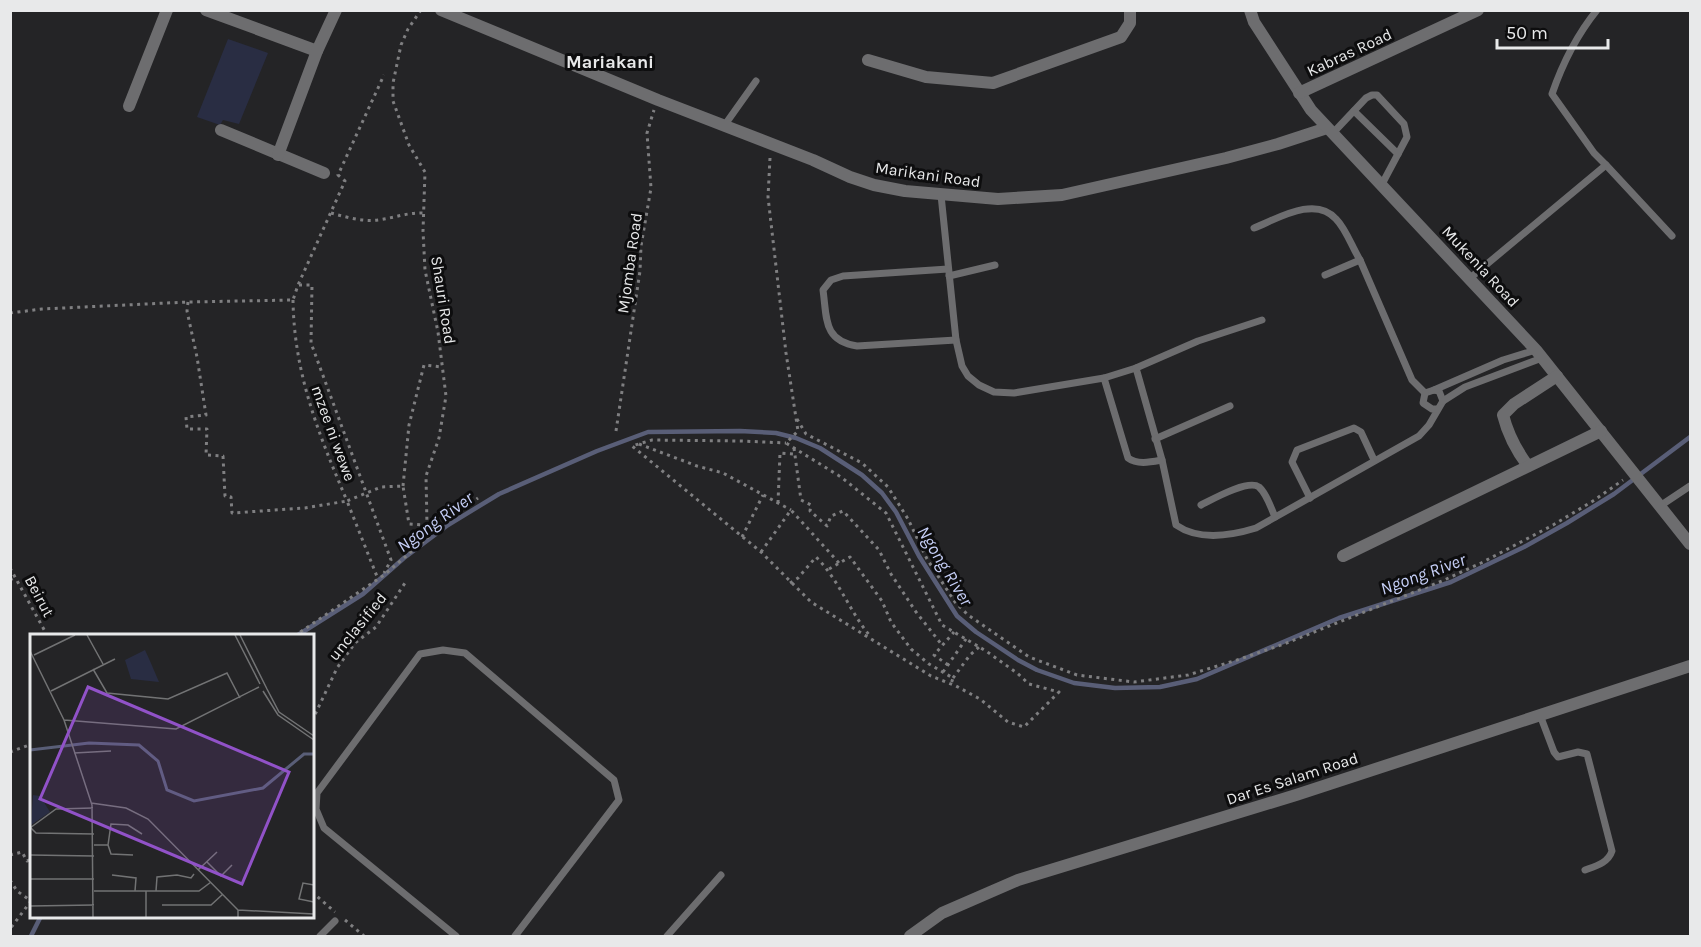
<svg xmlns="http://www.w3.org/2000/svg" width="1701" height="947" viewBox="0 0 1701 947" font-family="Karla,sans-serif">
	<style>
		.green { fill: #292d43 }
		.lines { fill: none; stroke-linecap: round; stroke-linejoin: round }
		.stream { stroke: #595e77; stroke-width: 4.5 }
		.path { stroke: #7f7f81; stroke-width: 3; stroke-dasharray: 3 4.5; stroke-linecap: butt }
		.lane { stroke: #6d6d6f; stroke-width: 7 }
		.street { stroke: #6d6d6f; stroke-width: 12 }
		.labels { text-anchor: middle; stroke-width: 6; stroke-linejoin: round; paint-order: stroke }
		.street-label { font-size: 16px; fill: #e8e9ea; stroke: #0d0d0e }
		.neighbourhood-label { font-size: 18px; font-weight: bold; fill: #e8e9ea; stroke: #0d0d0e }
		.water-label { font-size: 18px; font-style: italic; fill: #c6cff7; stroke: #0d0d0e }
		.inset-river { fill: none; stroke: #595e77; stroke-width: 3 }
		.inset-road { fill: none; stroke: #727374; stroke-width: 1.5 }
		.view { fill: #9152c8; fill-opacity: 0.15; stroke: #9152c8; stroke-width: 3 }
		.inset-edge { fill: none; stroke: #e8e9ea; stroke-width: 3 }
	</style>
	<rect width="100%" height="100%" fill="#242426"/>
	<path class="green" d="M228 39 268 53 239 124 223 120 220 125 197 117Z"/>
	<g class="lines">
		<g class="stream">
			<path d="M298 635 363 594 404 558 448 525 499 494 597 451 648 432 740 431 776 433 796 438 820 448 862 475 882 493 896 512 919 556 957 616 976 632 1018 660 1037 670 1074 683 1115 688 1160 687 1197 679 1339 618 1451 582 1524 547 1567 523 1614 494 1690 437"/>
			<path d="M31 936 41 916"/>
		</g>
		<g class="path">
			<path d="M421 10 408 29 401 45 393 83V101L409 145 425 172 423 231 425 270 438 332 446 396 439 438 426 476 427 525 432 534 478 498"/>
			<path d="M770 158 768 197 786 353 798 431 786 443 841 477 886 513 942 625 986 651 1017 673 1029 684 1059 692 1024 727 1008 722 980 699 956 686 931 676 811 602 761 552 632 446 652 440 742 441 786 443"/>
			<path d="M331 213C346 217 362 222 378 220 394 218 408 212 425 213"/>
			<path d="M299 285H312L311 343 391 560 384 573"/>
			<path d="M293 300C294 374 319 435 347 501L381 487 403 486 409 524 423 525 432 534 384 575 296 635"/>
			<path d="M188 302 187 311 197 357 206 415 186 417 187 429H207L206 455 223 456 225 496 231 497 232 513 305 508 347 501 378 579"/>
			<path d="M10 313 42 309 188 302 293 300 298 285 345 181 338 175 384 75"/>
			<path d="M797 419 806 434 862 463 888 487 908 519 927 559 955 602 968 615 1029 657 1077 675 1134 682 1188 675 1237 660 1284 644 1442 581 1481 563 1553 525 1593 501 1623 480"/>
			<path d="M616 431 640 271 641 246 651 188 647 133 654 110"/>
			<path d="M639 444 697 466 723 473 791 510"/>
			<path d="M794 448 801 500 811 505 810 511 827 526 831 516 843 511 879 550 891 574 916 612 942 645"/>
			<path d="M403 486 409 425 424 365 442 367"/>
			<path d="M778 503 780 453 794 454"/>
			<path d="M742 537 763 495"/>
			<path d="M761 552 791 510 839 563"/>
			<path d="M10 568 47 635"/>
			<path d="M829 569 850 557 882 601 891 622 911 649 929 664 953 678 951 684"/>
			<path d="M10 580 16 577"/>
			<path d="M790 583 798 578 816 557C840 581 850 613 871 637"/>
			<path d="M948 665 934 655 954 632"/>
			<path d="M943 672 966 639"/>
			<path d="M953 678 970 655 979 647"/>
			<path d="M312 721 337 668 355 643 376 627 407 580"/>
			<path d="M10 752 32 744"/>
			<path d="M10 855 22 852 27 861 32 859"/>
			<path d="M10 880 17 891 31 901 10 929"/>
			<path d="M312 892 335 912"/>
			<path d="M345 920 364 936"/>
		</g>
		<g class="lane">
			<path d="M1354 111 1398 154"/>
			<path d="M724 126 756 81"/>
			<path d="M1332 134 1366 98 1372 95H1377L1404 124 1407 137 1381 186"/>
			<path d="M1606 165 1672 236"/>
			<path d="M941 195 956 340 962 366 968 376 979 385 994 392 1014 393 1104 378 1136 368"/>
			<path d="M1254 228C1277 219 1315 195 1336 219 1346 229 1352 247 1360 260"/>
			<path d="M948 269 843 276 831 280 823 290C827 318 823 341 857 346L956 340"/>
			<path d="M1325 275 1360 260 1412 380 1425 393"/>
			<path d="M949 276 995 265"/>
			<path d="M1469 279 1606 165 1594 153 1552 94C1563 62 1576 36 1597 10"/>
			<path d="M1262 320 1198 341 1136 368 1162 460 1176 525C1199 541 1230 536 1256 528L1419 436 1429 425 1443 401 1439 391 1434 390 1425 393"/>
			<path d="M1104 378 1128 458C1137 465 1151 462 1162 460"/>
			<path d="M1434 390 1503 360 1536 350"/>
			<path d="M1425 393 1423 403 1432 409H1437"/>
			<path d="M1443 401 1465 387 1542 358"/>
			<path d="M1155 439 1230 406"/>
			<path d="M1310 498 1292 462 1297 450 1354 428 1361 432 1374 460"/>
			<path d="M1201 505C1213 499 1248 479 1259 487 1267 494 1271 508 1275 517"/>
			<path d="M1660 506 1690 486"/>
			<path d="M1540 715 1554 752 1558 757 1578 752 1587 754 1612 851C1608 863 1596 866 1585 870"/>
			<path d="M320 936 335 921"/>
			<path d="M456 936 324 828 316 809 317 793 420 654 443 650 465 653 614 780 619 800 515 936"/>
			<path d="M667 936 721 875"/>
		</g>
		<g class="street">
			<path d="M206 10 317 51"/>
			<path d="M441 10 658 100 813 160 850 177 874 185 905 191 998 199 1062 195 1226 158 1278 144 1327 128"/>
			<path d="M1250 10 1254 22 1311 110 1536 350 1690 544"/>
			<path d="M868 60 926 77 993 83 1121 37 1130 23V10"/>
			<path d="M1299 93 1478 10"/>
			<path d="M129 106 167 10"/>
			<path d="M221 130 324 173"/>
			<path d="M278 155 317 51 336 10"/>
			<path d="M1528 466C1516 450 1508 435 1503 415L1514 404 1557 376"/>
			<path d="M1343 556 1601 431"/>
			<path d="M910 936 942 913 1018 880 1296 795 1690 666"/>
		</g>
	</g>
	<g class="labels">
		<g class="street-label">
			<text transform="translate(1349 52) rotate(-25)" y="6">Kabras Road</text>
			<text transform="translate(928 174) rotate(8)" y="6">Marikani Road</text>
			<text transform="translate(629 263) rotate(-82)" y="6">Mjomba Road</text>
			<text transform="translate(1481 266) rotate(47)" y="6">Mukenia Road</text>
			<text transform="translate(444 300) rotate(81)" y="6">Shauri Road</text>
			<text transform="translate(334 433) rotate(70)" y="6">mzee ni wewe</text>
			<text transform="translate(40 596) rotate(62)" y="6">Beirut</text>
			<text transform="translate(357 626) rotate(-51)" y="6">unclasified</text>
			<text transform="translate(1292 778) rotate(-18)" y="6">Dar Es Salam Road</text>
		</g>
		<g class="neighbourhood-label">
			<text x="610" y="68">Mariakani</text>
		</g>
		<g class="water-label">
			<text transform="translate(435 522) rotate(-36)" y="6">Ngong River</text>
			<text transform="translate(945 566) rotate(59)" y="6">Ngong River</text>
			<text transform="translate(1423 574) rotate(-20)" y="6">Ngong River</text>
		</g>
	</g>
	<g transform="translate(30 634)">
		<rect width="284" height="284" fill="#242426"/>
		<path d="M115 16 120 27 129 48 101 45 95 26ZM3 161 10 162 20 178 1 191Z" fill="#292d43"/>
		<path class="inset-river" d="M0 116 59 109 109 111 128 127 137 156 164 167 233 154 274 120H284"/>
		<path class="inset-road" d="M57 1 73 30M205 1 230 50M210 1 237 55M0 17 34 86 62 171 63 283M4 21 45 1M63 35 77 59 138 65 197 39 210 64M237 55 249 78 284 102M21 57 85 25M233 57 248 81 284 106M34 86 146 95 229 53M44 119 81 117M61 169 96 174 118 185 208 276V283M0 193 6 199 64 200M0 194 26 175 63 174M64 211H78L81 190 98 191 112 200M78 211 81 220 103 221M0 221 64 222M177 228 191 242 202 231M168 236 187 218M82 241 106 244 105 257M0 245H64M284 251 273 249 269 265 284 268M64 257H169L181 248M126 257 127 243 147 241 161 244 164 240M132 271H181L193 260M0 272 64 271M208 276 284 280M116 283V257"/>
		<path class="view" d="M58 53 259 138 212 250 10 165Z"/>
		<rect width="284" height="284" class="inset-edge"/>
	</g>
	<rect width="1701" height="947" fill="none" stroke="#e8e9ea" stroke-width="24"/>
	<path d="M1497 39v9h111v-9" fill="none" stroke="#e8e9ea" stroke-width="3"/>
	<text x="1506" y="39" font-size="18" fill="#e8e9ea" stroke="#0d0d0e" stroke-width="4.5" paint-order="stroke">50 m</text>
</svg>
